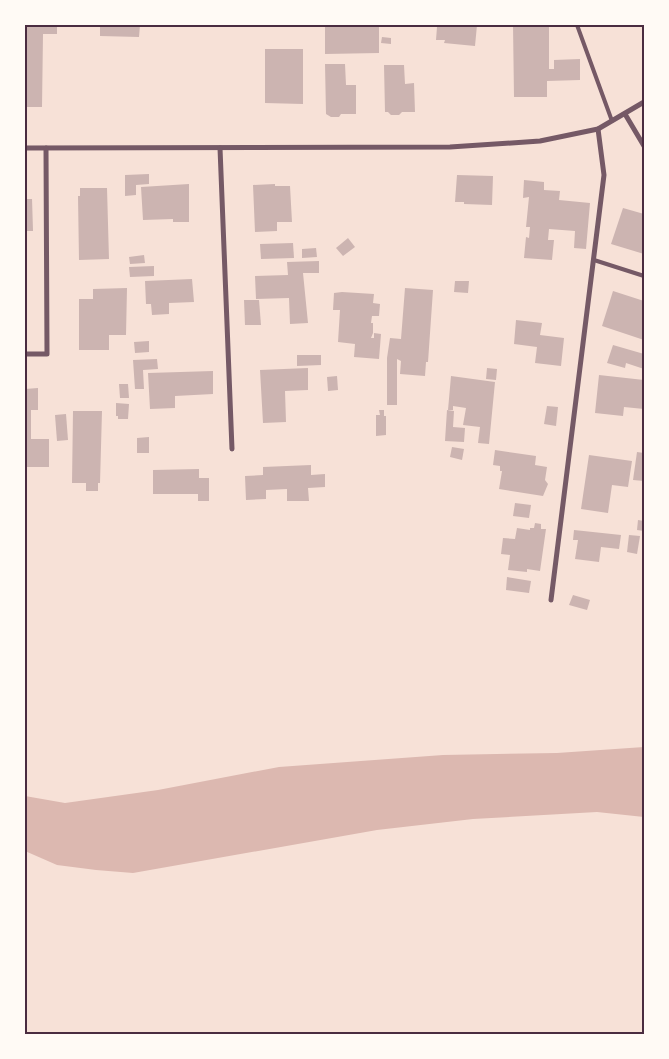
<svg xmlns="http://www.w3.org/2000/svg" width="669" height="1059" viewBox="0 0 669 1059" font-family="'Varela Round',sans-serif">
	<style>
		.water { fill: #dcb8b0 }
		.building { fill: #ccb4b1 }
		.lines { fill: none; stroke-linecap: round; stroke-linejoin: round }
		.service { stroke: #755966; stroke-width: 4 }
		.minor { stroke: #755966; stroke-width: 5 }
		.neatline { fill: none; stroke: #4a2c40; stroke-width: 2 }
	</style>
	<rect width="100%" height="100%" fill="#f7e1d7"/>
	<path class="water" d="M644 747V817L597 812 473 819 377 830 133 873 96 870 57 865 25 851V796L65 803 158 790 279 767 443 755 557 753Z"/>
	<g class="building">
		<path d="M25 25H57V34H43L42 107H25Z"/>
		<path d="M100 25H140L139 37 100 36Z"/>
		<path d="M325 25H344V27H379V53L325 54Z"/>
		<path d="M450 25H477L475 46 444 43 445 40H436L437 27H446V26Z"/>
		<path d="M513 25H549V69H554V60L580 59V80L547 81V97H514Z"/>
		<path d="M382 37 391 38V44L381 43Z"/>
		<path d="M265 49H303V104L265 103Z"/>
		<path d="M325 64H345L346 85H356V114H341L339 117H331L326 114Z"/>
		<path d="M384 65H404L405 84 414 83 415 112H402L399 115H391L388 112H385Z"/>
		<path d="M149 174V184L136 185V195L125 196V175Z"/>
		<path d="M457 175 493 176 492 205 464 204V202H455Z"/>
		<path d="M524 180 544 182V190L560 191 559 200 590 203 586 249 574 248 575 231 549 229 548 240H554L552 260 524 258 526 237 529 238 530 227H526L529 197 523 198Z"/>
		<path d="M189 184V222H173V219L143 220 141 187Z"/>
		<path d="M275 184V186H290L292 222H277V231L255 232 253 185Z"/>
		<path d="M80 188H107L109 259 79 260 78 196H80Z"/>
		<path d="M25 199H32L33 231H25Z"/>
		<path d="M623 208 644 214V254L611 244Z"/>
		<path d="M348 238 355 247 343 256 336 248Z"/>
		<path d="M293 243 294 258 261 259 260 244Z"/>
		<path d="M316 248 317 257 302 258V249Z"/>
		<path d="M144 255 145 263 130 264 129 257Z"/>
		<path d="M319 261V273H303L308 323 290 324 289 298 256 299 255 276 288 275 287 262Z"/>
		<path d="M154 266V276L130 277 129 267Z"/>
		<path d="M192 279 194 302 169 303V314L152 315 151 304H146L145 281Z"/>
		<path d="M455 281H469L468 293 454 292Z"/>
		<path d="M127 288 126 335H109V350H79V299H93V289Z"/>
		<path d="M405 288 433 290 428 362H426L425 376 400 374 401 361 397 359V405H387V358L390 338 401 339Z"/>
		<path d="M613 291 644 301V340L602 326Z"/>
		<path d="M342 292 374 294 373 303 380 304 379 316H372L371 323H373V333L371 338H374V333L381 334 379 359 354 357 355 344 338 342 340 310H333L334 293Z"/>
		<path d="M244 300H259L261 325H245Z"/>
		<path d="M516 320 542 323 540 335 564 338 561 366 535 363 537 347 514 344Z"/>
		<path d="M149 341V352L135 353 134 342Z"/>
		<path d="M613 345 644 354V369L626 363 625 368 607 363Z"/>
		<path d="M297 355H321V365L297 366Z"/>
		<path d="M157 359 158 369 143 370 144 389H135L133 360Z"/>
		<path d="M308 368V390L285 391 286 422 263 423 260 370Z"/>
		<path d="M487 368 497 369 496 380 486 379Z"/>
		<path d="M213 371V394L175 396V408L150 409 148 373Z"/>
		<path d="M599 375 644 380V409L624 407 623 416 595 413Z"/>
		<path d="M337 376 338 390 328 391 327 377Z"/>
		<path d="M451 376 495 382 489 444 478 443 480 427 463 425 466 408 453 406V410H448Z"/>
		<path d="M119 384H128L129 398H120Z"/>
		<path d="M38 388V410H31V439H49V467H25V389Z"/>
		<path d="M116 403 129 404 128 419H118V416H116Z"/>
		<path d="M547 406 558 407 556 426 544 424Z"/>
		<path d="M379 410H384V416H386V435L376 436V415H380Z"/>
		<path d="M447 410 454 411 453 427 465 428 464 442 445 441Z"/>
		<path d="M73 411H102L100 483H98V491H86V483H72Z"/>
		<path d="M66 414 68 440 57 441 55 415Z"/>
		<path d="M149 437V453H137V438Z"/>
		<path d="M452 447 464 449 462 460 450 457Z"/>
		<path d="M495 450 536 456 535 465 547 467 545 480 548 484 543 496 499 489 502 471H500V466L493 465Z"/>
		<path d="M637 452 644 453V481L633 480Z"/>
		<path d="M589 455 632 461 628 487 612 485 608 513 581 509Z"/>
		<path d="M311 465V475L325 474V487L308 488 309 501H287V489L266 490V499L246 500 245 476 263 475V467Z"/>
		<path d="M199 469V478H209V501H198V494H153V470Z"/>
		<path d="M515 503 531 505 529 518 513 516Z"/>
		<path d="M638 520 644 521V531L637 530Z"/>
		<path d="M535 523 541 524V529H546L540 571 527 569V572L508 570 510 555 501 554 503 538 515 539 517 528 530 530V528H534Z"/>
		<path d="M574 530 621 535 619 549 601 547 599 562 575 559 578 540H573Z"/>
		<path d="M629 535 640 536 637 554 627 552Z"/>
		<path d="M507 577 531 581 529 593 506 590Z"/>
		<path d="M573 595 590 600 587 610 569 605Z"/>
	</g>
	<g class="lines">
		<g class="service">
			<path d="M577 25 612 121"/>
			<path d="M594 260 644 276"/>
		</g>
		<g class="minor">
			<path d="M625 114 644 146"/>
			<path d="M25 148 450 147 540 141 598 129 644 102"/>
			<path d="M220 148 232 449"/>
			<path d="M25 354H47L46 148"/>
			<path d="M551 600 604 175 598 129"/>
		</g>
	</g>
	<rect width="669" height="1059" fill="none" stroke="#fffaf5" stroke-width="52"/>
	<rect x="26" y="26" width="617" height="1007" class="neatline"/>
</svg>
